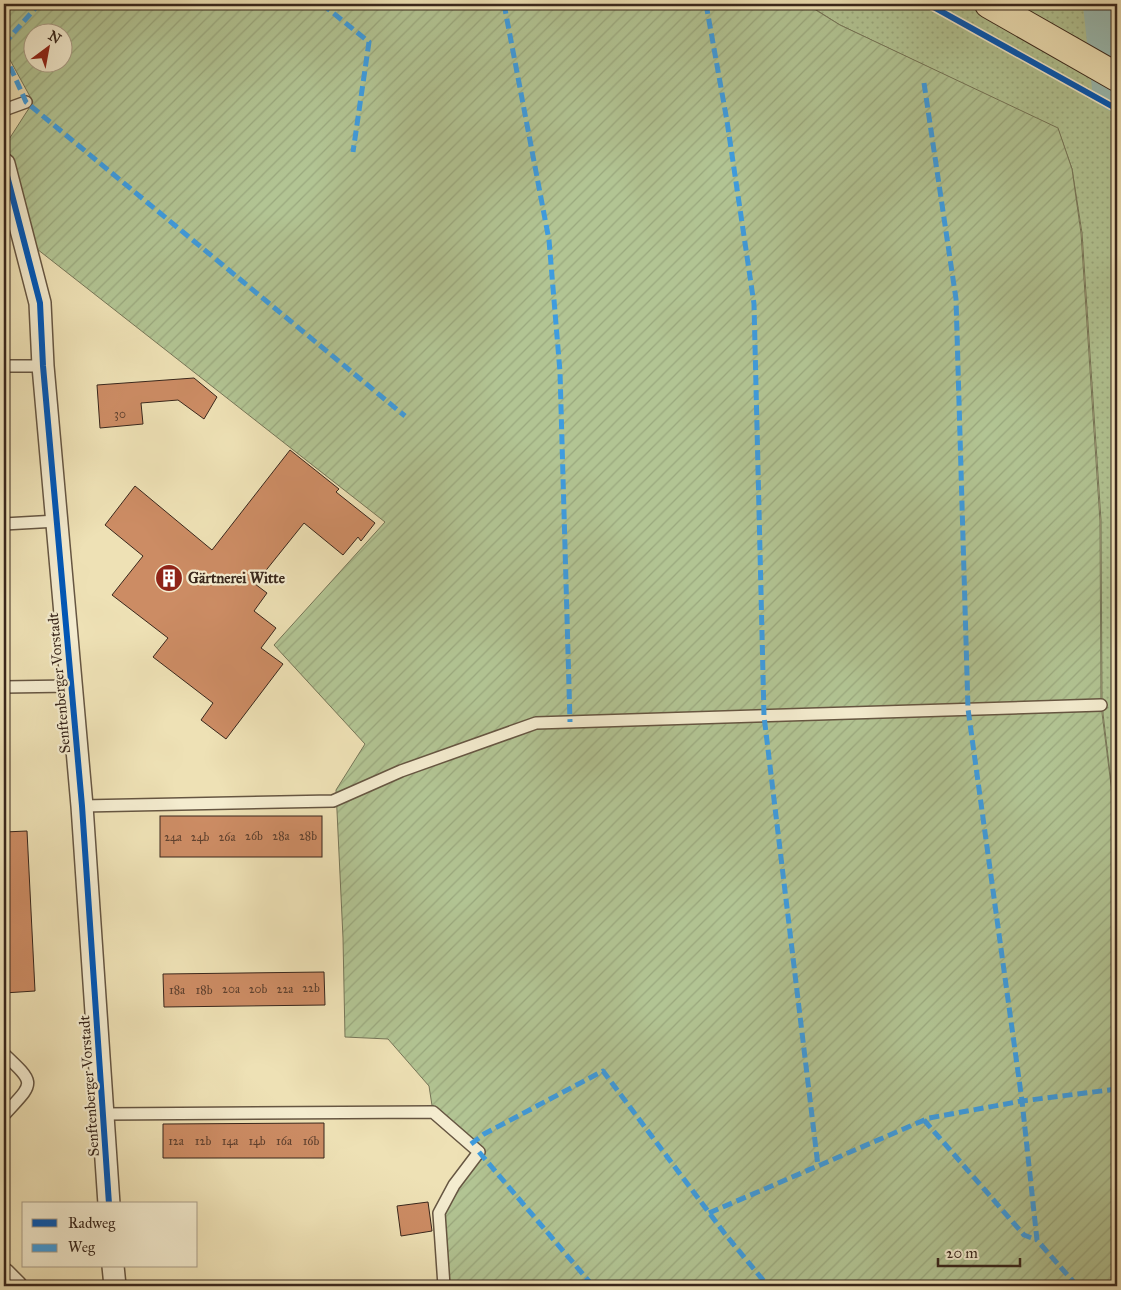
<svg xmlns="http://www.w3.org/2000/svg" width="1121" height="1290" viewBox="0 0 1121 1290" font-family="'IM FELL Great Primer',serif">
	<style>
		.grass { fill: url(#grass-dots); stroke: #767658 }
		.garden { fill: url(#garden-furrows); stroke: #767658; fill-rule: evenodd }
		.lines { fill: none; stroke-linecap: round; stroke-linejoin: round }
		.river { stroke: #9abcb3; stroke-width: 50 }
		.building { fill: #cc8c64; stroke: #39271c }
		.lane-casing { stroke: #665642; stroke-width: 14 }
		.street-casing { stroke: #665642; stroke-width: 24 }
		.primary-casing { stroke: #39271c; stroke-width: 30 }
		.lane { stroke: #f4eccf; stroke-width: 11 }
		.street { stroke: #f4eccf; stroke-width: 21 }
		.primary { stroke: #eee1b5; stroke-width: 28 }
		.quiet { stroke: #3e9cdf; stroke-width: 5; stroke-dasharray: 10 5; stroke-linecap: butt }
		.cycleway-casing { stroke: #f4eccf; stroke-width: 9 }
		.cycleway { stroke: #0057b8; stroke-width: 6 }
		.labels { text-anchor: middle; stroke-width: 4.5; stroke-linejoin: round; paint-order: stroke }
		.number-label { font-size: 12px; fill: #5e402e }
		.poi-label { font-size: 15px; font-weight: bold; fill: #39271c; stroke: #f4eccf; text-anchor: start }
		.street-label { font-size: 15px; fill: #39271c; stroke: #f4eccf }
	</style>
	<defs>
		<pattern id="grass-dots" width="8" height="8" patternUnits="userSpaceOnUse" patternTransform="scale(1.25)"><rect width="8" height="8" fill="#b2c493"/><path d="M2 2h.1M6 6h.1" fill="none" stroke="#9aa87e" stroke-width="1.8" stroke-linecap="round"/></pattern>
		<pattern id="garden-furrows" width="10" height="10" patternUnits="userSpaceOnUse" patternTransform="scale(1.25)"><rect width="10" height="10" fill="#b2c493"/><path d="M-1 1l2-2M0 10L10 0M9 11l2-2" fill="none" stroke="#9aa87e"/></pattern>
	</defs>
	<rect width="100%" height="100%" fill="#eee1b5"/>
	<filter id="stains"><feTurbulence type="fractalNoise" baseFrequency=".004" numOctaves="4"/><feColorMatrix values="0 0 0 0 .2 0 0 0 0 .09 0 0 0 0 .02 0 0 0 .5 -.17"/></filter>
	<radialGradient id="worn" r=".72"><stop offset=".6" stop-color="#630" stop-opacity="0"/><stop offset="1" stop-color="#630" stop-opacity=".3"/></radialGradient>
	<path class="grass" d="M807 4H1117V832L1102 705 1101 520 1082 233 1072 169 1058 129 840 25Z"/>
	<path class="garden" d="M4 4H806L840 25 1058 128 1072 169 1081 233 1100 521 1101 705 1117 833V1286H444L439 1213 479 1152 433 1112 429 1086 388 1039 345 1037 343 938 336 790 365 744 274 645 385 522 23 238 4 164V147L33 102 4 49ZM32 32H62V62H32Z"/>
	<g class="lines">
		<path class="river" d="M1108 4 1117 87"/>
	</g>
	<g class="building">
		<path d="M194 378 217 397 204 419 178 400 141 403 143 424 100 428 97 385Z"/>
		<path d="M290 450 339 489 336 492 375 523 361 541 358 537 343 555 304 523 255 584 267 593 254 611 276 628 261 648 283 664 226 739 201 720 213 703 153 657 168 638 112 595 143 556 105 525 135 486 212 550Z"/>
		<rect x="160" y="816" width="162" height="41"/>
		<path d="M27 831 35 991 4 993V832Z"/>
		<path d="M324 972 325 1005 164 1007 163 974Z"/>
		<path d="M324 1123V1158H163V1124Z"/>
		<path d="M428 1202 432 1231 401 1236 397 1206Z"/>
	</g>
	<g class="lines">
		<g class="lane-casing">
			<g id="lane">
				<path d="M4 110 26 102"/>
				<path d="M4 366H43"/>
				<path d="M4 524 57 521"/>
				<path d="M4 687 71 686"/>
				<path d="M82 806 333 801 401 771 536 723 1101 705"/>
				<path d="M4 1054C37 1085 34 1082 4 1115"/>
				<path d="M104 1114 433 1112 479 1152 454 1185 439 1213 444 1286"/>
			</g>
		</g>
		<g class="street-casing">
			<g id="street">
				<path d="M4 164 40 303 43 366 82 806 109 1204"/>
				<path d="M113 1266 115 1286"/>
				<path d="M4 1274 16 1286"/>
			</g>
		</g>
		<g class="primary-casing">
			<path id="primary" d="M989 4 1117 77"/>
		</g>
		<use href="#lane" class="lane"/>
		<use href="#street" class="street"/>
		<use href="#primary" class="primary"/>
		<g class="quiet">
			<path d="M322 4 369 42 353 152"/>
			<path d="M504 4 549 240 560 372 570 722"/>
			<path d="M706 4 727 121 754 304 764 716 818 1166"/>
			<path d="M4 44 39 4"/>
			<path d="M4 53 26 102 405 416"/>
			<path d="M924 83 956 299 968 709 1022 1101 1037 1240 1077 1286"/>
			<path d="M924 1120 1024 1235 1037 1240"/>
			<path d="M471 1144 484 1134 603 1071 725 1234 768 1286"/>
			<path d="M479 1152 593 1286"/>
			<path d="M709 1213 929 1118 1022 1101 1117 1089"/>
		</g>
		<g class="cycleway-casing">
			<g id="cycleway">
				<path d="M928 4 1117 109"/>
				<path d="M4 164 40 303 43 366 82 806 109 1204"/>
			</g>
		</g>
		<use href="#cycleway" class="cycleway"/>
	</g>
	<defs>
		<g id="building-disc" transform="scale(1.4375)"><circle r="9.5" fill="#8f2418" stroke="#f4eccf"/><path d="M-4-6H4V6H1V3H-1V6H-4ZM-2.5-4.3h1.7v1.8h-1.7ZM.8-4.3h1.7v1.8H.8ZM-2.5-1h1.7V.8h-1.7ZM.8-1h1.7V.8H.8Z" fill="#fff"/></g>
	</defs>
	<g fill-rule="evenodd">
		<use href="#building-disc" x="169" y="578"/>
	</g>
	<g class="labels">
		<g class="number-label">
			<text x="120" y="418">30</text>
			<text x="254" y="840">26b</text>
			<text x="281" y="840">28a</text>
			<text x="308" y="840">28b</text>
			<text x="173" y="841">24a</text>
			<text x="200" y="841">24b</text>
			<text x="227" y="841">26a</text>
			<text x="311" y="992">22b</text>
			<text x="231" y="993">20a</text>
			<text x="258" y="993">20b</text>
			<text x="285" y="993">22a</text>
			<text x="177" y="994">18a</text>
			<text x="204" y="994">18b</text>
			<text x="176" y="1145">12a</text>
			<text x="203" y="1145">12b</text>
			<text x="230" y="1145">14a</text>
			<text x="257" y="1145">14b</text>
			<text x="284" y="1145">16a</text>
			<text x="311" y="1145">16b</text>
		</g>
		<g class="poi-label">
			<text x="188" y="583">Gärtnerei Witte</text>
		</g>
		<g class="street-label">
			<text transform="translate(59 683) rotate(-95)" y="5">Senftenberger Vorstadt</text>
			<text transform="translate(89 1086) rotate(-94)" y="5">Senftenberger Vorstadt</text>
		</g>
	</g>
	<rect width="1121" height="1290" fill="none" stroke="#eee1b5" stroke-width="20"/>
	<rect x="5" y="5" width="1111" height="1280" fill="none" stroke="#39271c" stroke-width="2.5"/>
	<rect x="10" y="10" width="1101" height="1270" fill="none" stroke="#39271c"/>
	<rect x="22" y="1202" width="175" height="65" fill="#f4eccf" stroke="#a99d87"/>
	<rect x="32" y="1219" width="25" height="8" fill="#0057b8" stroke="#a99d87"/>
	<text x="68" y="1228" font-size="15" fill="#39271c">Radweg</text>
	<rect x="32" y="1244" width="25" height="8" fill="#3e9cdf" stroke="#a99d87"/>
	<text x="68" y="1252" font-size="15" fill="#39271c">Weg</text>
	<g transform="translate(48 48) rotate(32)"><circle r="24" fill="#f4eccf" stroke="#a99d87"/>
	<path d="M0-4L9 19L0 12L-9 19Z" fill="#8f2418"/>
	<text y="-8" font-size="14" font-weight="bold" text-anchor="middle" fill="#39271c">N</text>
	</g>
	<path d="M938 1258v8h82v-8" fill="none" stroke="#39271c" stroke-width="2.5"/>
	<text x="946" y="1258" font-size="15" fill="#39271c" stroke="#f4eccf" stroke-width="4" paint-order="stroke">20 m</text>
	<rect width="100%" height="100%" filter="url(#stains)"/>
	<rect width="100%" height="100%" fill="url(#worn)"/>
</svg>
